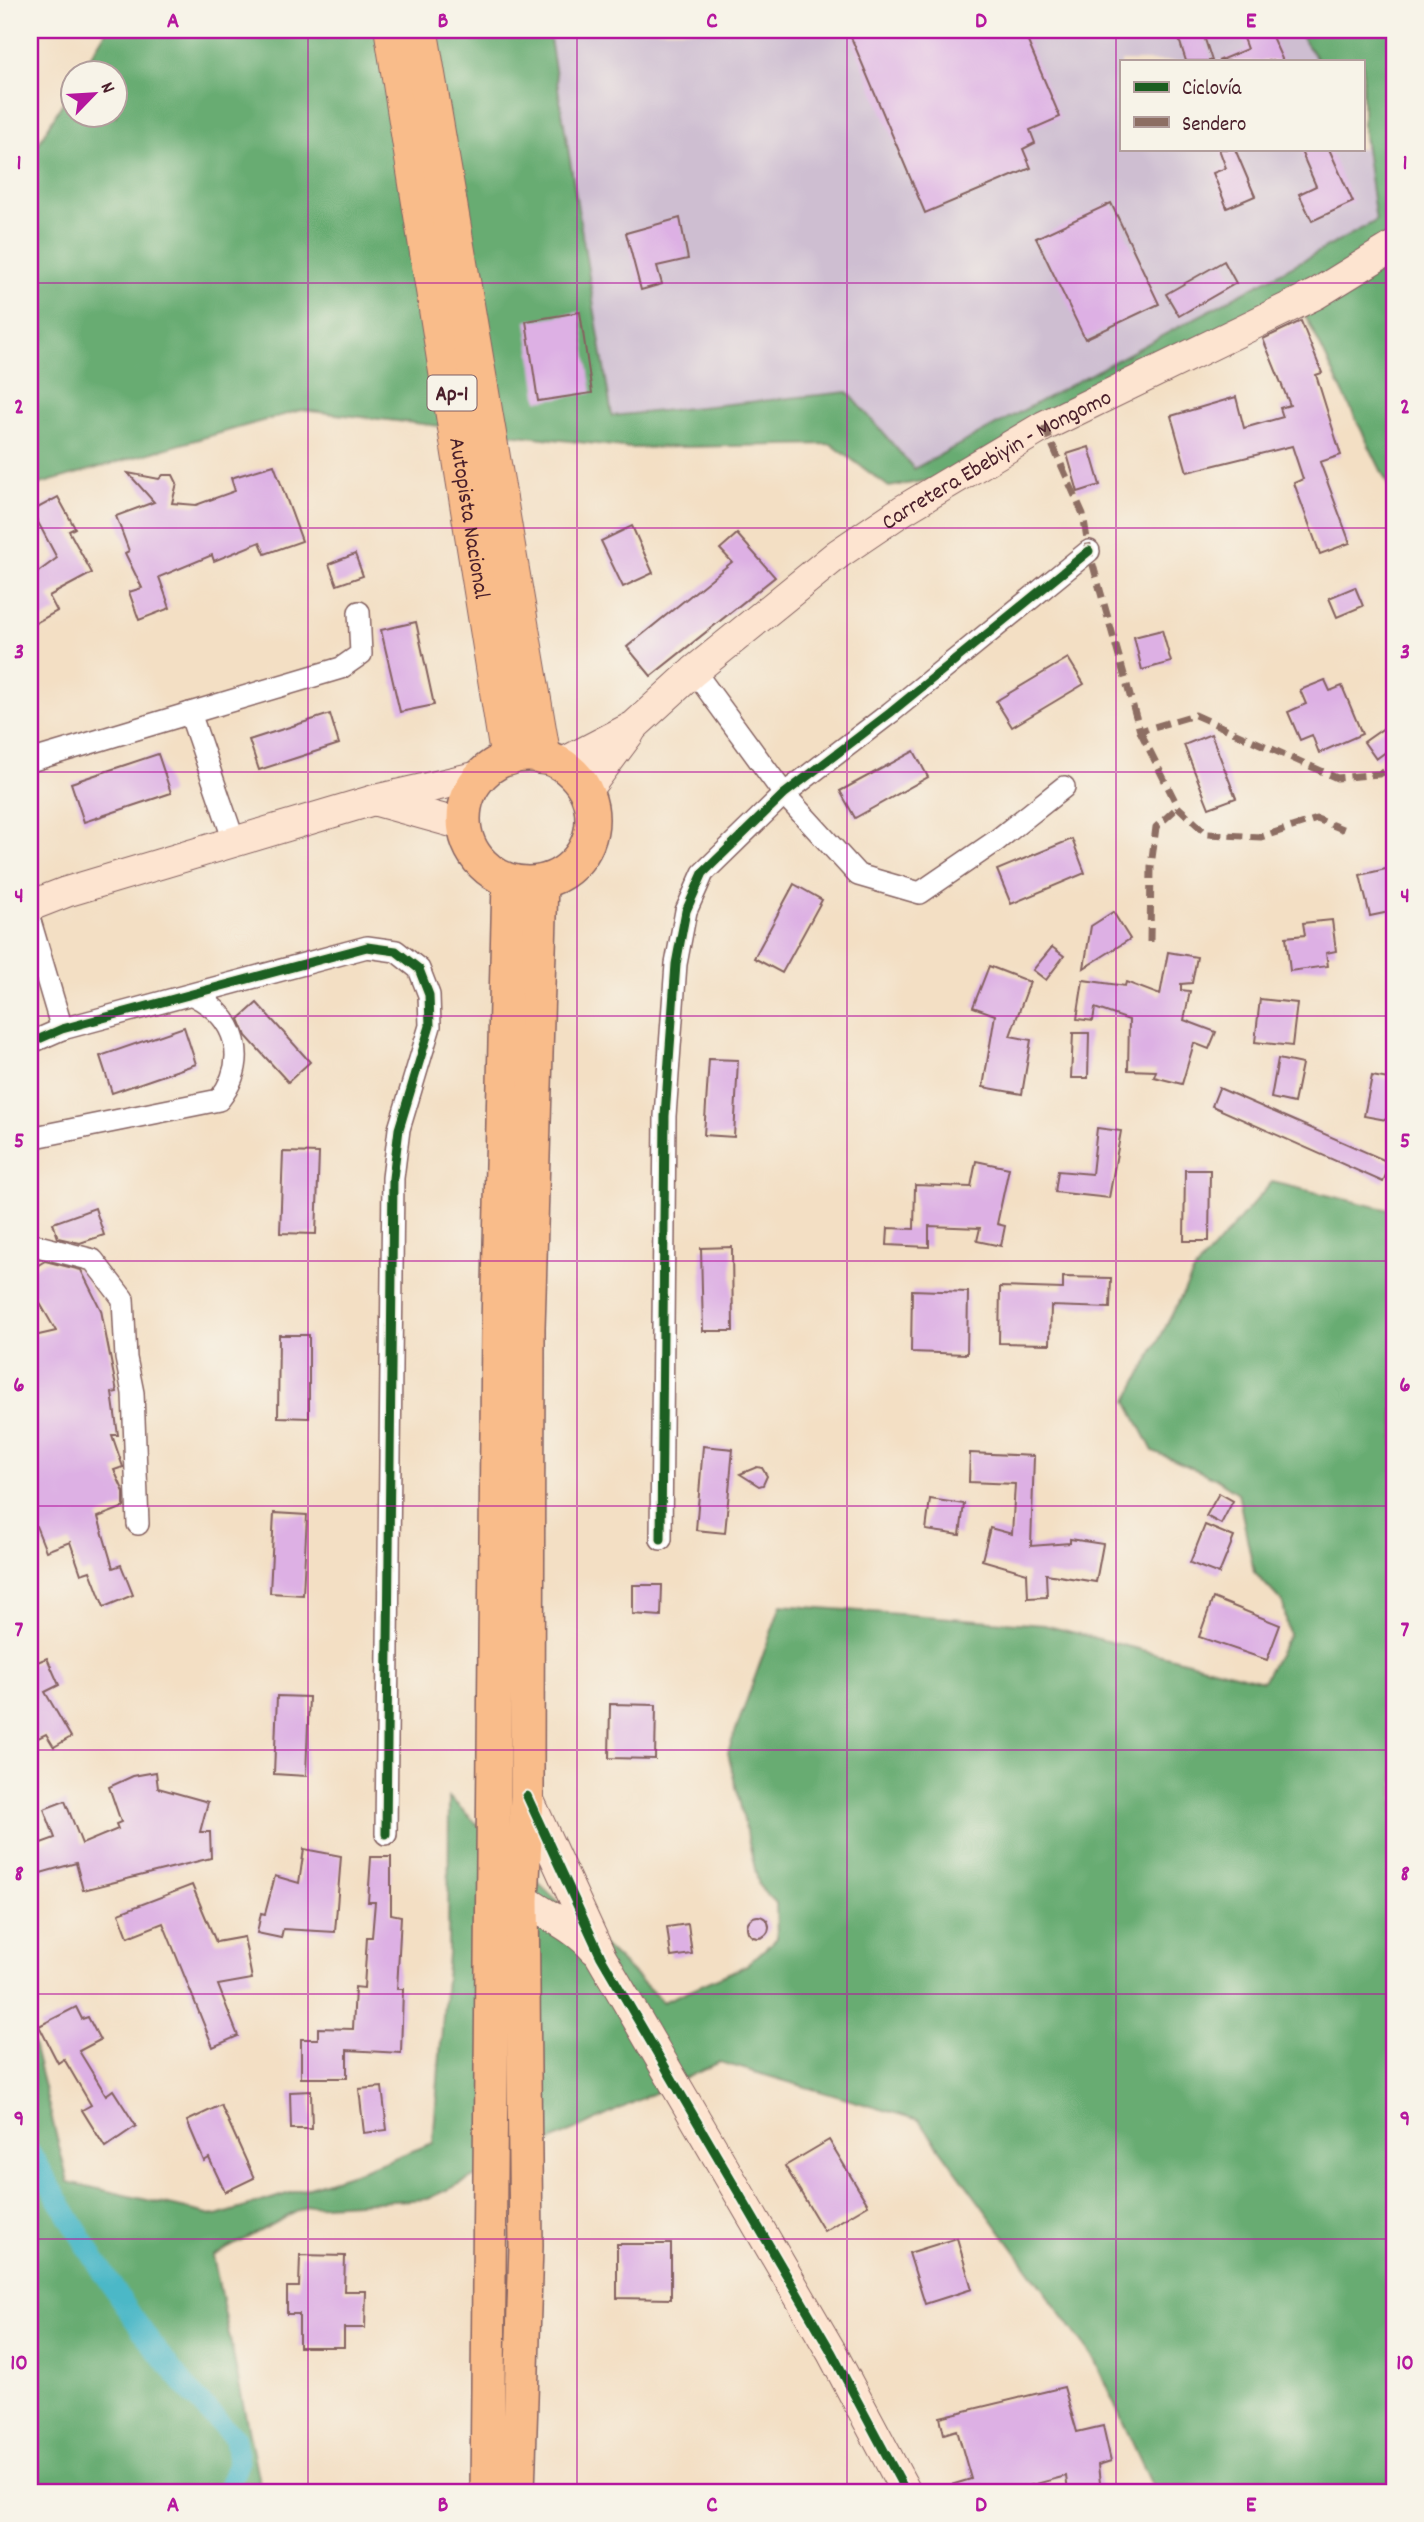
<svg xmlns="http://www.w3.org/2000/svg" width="1424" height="2522" viewBox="0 0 1424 2522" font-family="Dekko,sans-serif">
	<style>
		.industrial { fill: #cebed1 }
		.forest { fill: #68ac72; stroke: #59664e; stroke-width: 2 }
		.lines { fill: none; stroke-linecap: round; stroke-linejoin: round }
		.canal { stroke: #4cb8c7; stroke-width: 21 }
		.building { fill: #ddb0e4 }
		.street-casing { stroke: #856261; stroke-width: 24 }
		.secondary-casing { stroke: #856261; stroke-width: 32 }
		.primary-casing { stroke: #856261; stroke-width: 36 }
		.highway-casing { stroke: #856261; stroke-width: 39 }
		.street { stroke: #fff; stroke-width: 21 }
		.secondary { stroke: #fde4d0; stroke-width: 30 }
		.primary { stroke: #f9bc8a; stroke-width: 33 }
		.highway { stroke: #f9bc8a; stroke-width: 37 }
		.quiet { stroke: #8d6e63; stroke-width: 7; stroke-dasharray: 14 7; stroke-linecap: butt }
		.cycleway-casing { stroke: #f7f3e8; stroke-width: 13 }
		.cycleway { stroke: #1b5e20; stroke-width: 9 }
		.grid { fill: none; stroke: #b5179e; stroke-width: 2; stroke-opacity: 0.55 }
		.labels { text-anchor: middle; stroke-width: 5; stroke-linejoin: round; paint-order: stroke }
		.shield { fill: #f7f3e8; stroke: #7e5f64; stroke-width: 2 }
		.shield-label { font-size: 21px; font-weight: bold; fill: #4a1f2b }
		.street-label { font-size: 23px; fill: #4a1f2b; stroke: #f7f3e8 }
		.neatline { fill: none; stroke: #b5179e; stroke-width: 2.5 }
		.grid-label { font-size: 23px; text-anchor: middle; font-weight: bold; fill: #b5179e }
	</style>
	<rect width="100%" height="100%" fill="#f7f3e8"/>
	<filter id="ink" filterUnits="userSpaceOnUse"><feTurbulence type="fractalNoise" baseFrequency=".0143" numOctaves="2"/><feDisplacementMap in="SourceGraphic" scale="14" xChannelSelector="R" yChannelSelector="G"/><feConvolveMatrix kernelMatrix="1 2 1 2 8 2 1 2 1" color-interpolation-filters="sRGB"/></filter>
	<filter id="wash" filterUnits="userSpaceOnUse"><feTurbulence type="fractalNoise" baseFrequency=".00686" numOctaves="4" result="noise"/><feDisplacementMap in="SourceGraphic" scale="28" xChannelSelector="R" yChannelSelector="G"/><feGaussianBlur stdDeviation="1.57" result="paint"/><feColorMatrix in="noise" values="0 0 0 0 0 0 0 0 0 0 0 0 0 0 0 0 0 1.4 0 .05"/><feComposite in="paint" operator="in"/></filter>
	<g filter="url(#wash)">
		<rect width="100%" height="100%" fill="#f3dfc4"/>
		<path class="industrial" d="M551 30H1297L1318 61H1121V149H1363V127L1377 221 914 469 848 392 612 416 549 33Z"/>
		<g class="forest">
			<path d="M107 30H551L549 33 612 416 848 392 914 469 1376 221 1363 127V61H1318L1297 30H1394V497L1294 292 965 474 889 487 831 444 631 448 301 410 30 487V158L73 85 74 116H116V74L80 73Z"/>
			<path d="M1272 1182 1394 1211V2492H1155L1094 2359 919 2120 720 2062 427 2199 307 2206 213 2256 261 2492H30V2032L68 2182 217 2216 363 2170 433 2143 448 1953 449 1797 663 2002 747 1965 777 1938 776 1903 759 1886 728 1752 781 1605 1044 1625 1263 1681 1289 1635 1283 1603 1254 1572 1238 1493 1213 1477 1153 1451 1127 1401 1195 1270Z"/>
		</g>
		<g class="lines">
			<path class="canal" d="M30 2152C91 2253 148 2357 235 2438L238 2463 227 2492"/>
		</g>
		<g id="blocks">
			<g class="building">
				<path d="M848 30H1023L1060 117 1030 130 1035 143 1023 149 1031 168 925 213Z"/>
				<path d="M1187 30H1202L1212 61H1186L1177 33Z"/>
				<path d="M1240 30H1269L1283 61H1218L1247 49Z"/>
				<path d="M1219 149H1235L1255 196 1227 208 1213 173 1226 168Z"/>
				<path d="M1300 149H1329L1353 202 1312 221 1299 194 1316 186Z"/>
				<path d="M1111 203 1159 304 1085 339 1036 238Z"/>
				<path d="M680 218 688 259 657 266 662 284 641 290 626 233Z"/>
				<path d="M1224 261 1236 283 1179 316 1166 294Z"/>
				<path d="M580 312 592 393 538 401 526 321Z"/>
				<path d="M1301 321 1322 373 1316 375 1341 455 1320 462 1350 543 1320 554 1294 483 1303 479 1292 446 1187 472 1171 416 1236 397 1244 428 1283 417 1280 408 1290 405 1263 339Z"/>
				<path d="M1089 447 1100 485 1078 492 1067 454Z"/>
				<path d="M274 465 302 541 265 554 260 542 214 561 212 555 159 577 170 608 139 620 129 592 142 588 125 553 129 551 116 516 154 502 128 473 159 479 163 475H173L177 483 172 503 196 505 235 491 231 478Z"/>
				<path d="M58 497 75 528 69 531 92 573 49 596 57 611 30 626V578L57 558 32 511Z"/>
				<path d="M632 526 653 573 623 587 601 541Z"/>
				<path d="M737 534 775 577 651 676 627 647 732 562 720 549Z"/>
				<path d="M355 554 363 576 337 585 329 564Z"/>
				<path d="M1355 587 1363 606 1337 617 1329 598Z"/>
				<path d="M416 622 434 705 400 712 381 630Z"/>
				<path d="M1162 630 1171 662 1142 670 1134 637Z"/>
				<path d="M1068 658 1084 684 1012 727 996 701Z"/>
				<path d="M1325 680 1330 691 1342 686 1362 734 1319 753 1312 735 1300 740 1288 712 1306 704 1300 690Z"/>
				<path d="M330 714 339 744 259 770 249 740Z"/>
				<path d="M1394 721V746L1376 759 1364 742Z"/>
				<path d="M1211 734 1236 798 1209 808 1184 745Z"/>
				<path d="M914 751 928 777 855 818 840 791Z"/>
				<path d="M158 754 171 793 84 822 71 783Z"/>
				<path d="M1072 839 1085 873 1011 904 997 870Z"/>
				<path d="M1390 868 1394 911 1370 916 1360 875Z"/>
				<path d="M794 884 822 900 782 973 754 958Z"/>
				<path d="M1113 912 1130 939 1084 968 1091 926Z"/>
				<path d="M1332 920 1336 951 1326 953 1328 966 1290 971 1286 937 1305 935 1303 923Z"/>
				<path d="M1052 947 1064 956 1046 980 1033 970Z"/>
				<path d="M1168 952 1197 957 1192 983 1181 984V990L1190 991 1184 1020 1216 1032 1209 1049 1194 1043 1182 1084 1154 1077 1156 1071 1128 1070 1129 1020 1095 1008 1093 1021 1077 1019 1083 980 1125 986 1126 982 1160 995Z"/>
				<path d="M989 966 1030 982 1010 1036 1031 1040 1022 1094 983 1087 995 1015 973 1007Z"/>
				<path d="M1260 999 1297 1003 1292 1046 1255 1042Z"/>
				<path d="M257 1003 310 1062 288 1082 246 1036 239 1019Z"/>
				<path d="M184 1027 196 1064 112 1093 100 1056Z"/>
				<path d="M1073 1033H1089L1088 1078H1071Z"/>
				<path d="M709 1059 738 1060 734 1137 704 1135Z"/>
				<path d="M1278 1059 1302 1064 1294 1103 1271 1098Z"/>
				<path d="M1372 1076 1394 1080 1392 1121 1364 1116Z"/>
				<path d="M1219 1088 1391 1163 1383 1182 1212 1106Z"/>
				<path d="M1097 1128 1121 1131 1109 1198 1055 1192 1058 1171 1092 1174Z"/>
				<path d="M283 1152 319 1153 316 1234 280 1233Z"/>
				<path d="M976 1161 1009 1168 997 1224 1005 1226 1001 1246 977 1241 980 1228 929 1226V1247L887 1245 888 1228 914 1229 915 1185 971 1187Z"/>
				<path d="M1185 1170H1210L1209 1241H1184Z"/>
				<path d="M95 1208 104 1235 80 1243 58 1238 53 1223Z"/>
				<path d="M732 1247 733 1331H703L701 1248Z"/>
				<path d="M45 1261 81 1270 101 1310 117 1392 112 1393 118 1435H112L123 1467 114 1470 124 1492V1507L98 1517 113 1568 121 1565 133 1595 104 1607 90 1571 81 1574 70 1542 46 1551 36 1526 30 1527V1337L56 1331 30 1286V1270Z"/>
				<path d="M1063 1277 1111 1278 1110 1308 1051 1306 1050 1344 999 1343 1000 1287 1063 1289Z"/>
				<path d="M912 1290 968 1292 967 1354 911 1352Z"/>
				<path d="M279 1335H309V1418L278 1417Z"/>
				<path d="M703 1446 733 1449 725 1533 696 1530Z"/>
				<path d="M970 1453 1034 1456 1031 1546 1070 1543V1539L1103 1544 1096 1582 1046 1574 1047 1597 1028 1598 1027 1573 982 1560 990 1528 1012 1534 1015 1484 969 1482Z"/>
				<path d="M757 1467 762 1468 767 1476 763 1485 759 1486 740 1474Z"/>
				<path d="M1219 1493 1233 1501 1221 1524 1206 1516Z"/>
				<path d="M930 1499 964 1504 960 1535 926 1530Z"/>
				<path d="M274 1513 307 1515 303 1595 270 1593Z"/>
				<path d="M1205 1525 1234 1537 1219 1574 1190 1563Z"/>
				<path d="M633 1585H662L661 1616 633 1614Z"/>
				<path d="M1213 1598 1280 1625 1267 1660 1199 1637Z"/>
				<path d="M47 1658 59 1685 45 1692 71 1737 54 1747 46 1734 30 1742V1665Z"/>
				<path d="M277 1696 309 1697 306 1776 274 1774Z"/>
				<path d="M610 1704 656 1705 655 1759 609 1758Z"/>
				<path d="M156 1772 158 1788 208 1802 200 1832H210L211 1858 83 1890 76 1863 30 1876V1847L55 1838 44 1809 65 1801 82 1844 118 1829 116 1824 121 1822 109 1787 133 1776Z"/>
				<path d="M304 1849 341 1856 335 1932 283 1929 281 1938 257 1933 261 1913 265 1914 275 1876 299 1883Z"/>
				<path d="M371 1857H391V1914L401 1916 397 1989H403L401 2053 347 2050V2078H301V2039H318V2028L353 2029 355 1987 364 1988 367 1937H372L375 1902H368Z"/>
				<path d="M192 1885 216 1942 244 1937 252 1979 218 1985 238 2036 213 2047 163 1923 128 1937 119 1913Z"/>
				<circle cx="758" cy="1927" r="11"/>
				<path d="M688 1924 692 1954 671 1957 667 1927Z"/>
				<path d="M76 2007 82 2019 88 2017 100 2040 79 2051 106 2095 113 2090 136 2126 105 2147 82 2110 91 2105 64 2059 58 2063 39 2026Z"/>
				<path d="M382 2087 387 2130 364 2133 359 2089Z"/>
				<path d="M311 2091 312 2129H291L290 2092Z"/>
				<path d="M221 2105 254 2178 225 2192 209 2158 204 2161 187 2121Z"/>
				<path d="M829 2140 868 2205 824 2231 785 2166Z"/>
				<path d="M957 2238 972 2289 925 2304 909 2253Z"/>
				<path d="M617 2244H671V2299L617 2298Z"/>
				<path d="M300 2255 345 2256 344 2291H366L365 2328H344V2347H299V2314H287V2287H299Z"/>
				<path d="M1064 2387 1077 2432 1103 2426 1111 2461 1098 2465 1101 2492H1068L1066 2476 1006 2492H942L941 2488 971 2479 957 2430 944 2434 940 2417Z"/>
			</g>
		</g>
	</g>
	<g filter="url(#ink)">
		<use href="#blocks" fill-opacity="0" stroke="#856261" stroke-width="2"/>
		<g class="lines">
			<g class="street-casing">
				<g id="street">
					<path d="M694 671 784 794 858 875 920 893 996 841 1064 787"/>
					<path d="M30 761 190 713"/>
					<path d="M234 841 190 713 341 668 361 654 359 612"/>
					<path d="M30 921 62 1029"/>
					<path d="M30 1043 62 1029 367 947 396 951 419 969 429 995 430 1026 399 1129 393 1178 386 1834"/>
					<path d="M30 1138 219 1100C250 1060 237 1017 193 995"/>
					<path d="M30 1244 93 1260 123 1299 126 1358 133 1393 138 1524"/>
					<path d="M661 1539 665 1116 676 964 686 911 703 873 784 794 890 713 1089 551"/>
				</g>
			</g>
			<g class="secondary-casing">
				<g id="secondary">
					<path id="s1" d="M561 764 634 726 694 671 838 554 903 510 1044 426 1316 294 1394 246"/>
					<path d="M586 791 630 732"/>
					<path d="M377 801 463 825"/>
					<path d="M30 906 66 892 374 800 479 776"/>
					<path d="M527 1796 601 1957 832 2353 906 2492"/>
					<path d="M509 1885C534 1913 570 1921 594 1949"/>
				</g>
			</g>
			<g class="primary-casing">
				<g id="primary">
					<circle cx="528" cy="819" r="64"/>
					<path d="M487 2492 498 1326 509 881"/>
					<path d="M518 2492 526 2246 522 1900 527 1796 528 1328 541 882"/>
				</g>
			</g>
			<g class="highway-casing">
				<g id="highway">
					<path id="s2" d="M393 30 509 757"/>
					<path d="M419 30 542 756"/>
				</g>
			</g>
			<use href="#street" class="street"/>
			<use href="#secondary" class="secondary"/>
			<use href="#primary" class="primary"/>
			<use href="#highway" class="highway"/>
			<g class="quiet">
				<path d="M1044 426 1083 514 1089 551 1140 731 1195 715 1337 778 1379 774 1394 768"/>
				<path d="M1140 731 1178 807 1207 834 1261 837 1317 819 1350 832"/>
				<path d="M1150 942 1151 866 1156 827 1178 807"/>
			</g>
			<g class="cycleway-casing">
				<g id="cycleway">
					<path d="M30 1043 62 1029 367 947 396 951 419 969 429 995 430 1026 399 1129 393 1178 386 1834"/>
					<path d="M661 1539 665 1116 676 964 686 911 703 873 784 794 890 713 1089 551"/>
					<path d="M527 1796 601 1957 832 2353 906 2492"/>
				</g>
			</g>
			<use href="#cycleway" class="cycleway"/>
		</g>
	</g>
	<path class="grid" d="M308 30V2492M577 30V2492M847 30V2492M1116 30V2492M30 283H1394M30 528H1394M30 772H1394M30 1016H1394M30 1261H1394M30 1506H1394M30 1750H1394M30 1994H1394M30 2239H1394"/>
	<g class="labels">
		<rect class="shield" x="427.5" y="375.5" width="49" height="35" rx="5"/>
		<g class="shield-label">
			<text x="452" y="400">Ap-1</text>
		</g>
		<g class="street-label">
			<text dy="8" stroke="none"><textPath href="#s1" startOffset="534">Carretera Ebebiyin - Mongomo</textPath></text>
			<text dy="8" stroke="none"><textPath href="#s2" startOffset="494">Autopista Nacional</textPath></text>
		</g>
	</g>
	<rect width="1424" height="2522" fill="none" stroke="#f7f3e8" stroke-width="77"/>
	<rect x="1120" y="60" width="245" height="91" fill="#f7f3e8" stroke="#b29e9c" stroke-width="2"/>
	<rect x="1134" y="82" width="35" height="10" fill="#1b5e20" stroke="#b29e9c" stroke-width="2"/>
	<text x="1182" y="94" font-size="21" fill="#4a1f2b">Ciclovía</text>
	<rect x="1134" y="117" width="35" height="10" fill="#8d6e63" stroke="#b29e9c" stroke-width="2"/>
	<text x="1182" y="130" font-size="21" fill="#4a1f2b">Sendero</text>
	<g transform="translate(94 94) rotate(65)"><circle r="33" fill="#f7f3e8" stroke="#b29e9c" stroke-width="2"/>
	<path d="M0-5L12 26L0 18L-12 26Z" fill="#b5179e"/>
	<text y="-10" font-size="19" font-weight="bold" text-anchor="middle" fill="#4a1f2b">N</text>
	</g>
	<rect x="38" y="38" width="1348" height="2446" class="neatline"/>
	<g class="grid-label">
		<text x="173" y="27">A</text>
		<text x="443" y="27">B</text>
		<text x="712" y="27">C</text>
		<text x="981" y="27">D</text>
		<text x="1251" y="27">E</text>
		<text x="19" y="169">1</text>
		<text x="1405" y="169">1</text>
		<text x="19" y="413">2</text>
		<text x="1405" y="413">2</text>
		<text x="19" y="658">3</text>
		<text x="1405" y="658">3</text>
		<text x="19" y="902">4</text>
		<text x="1405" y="902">4</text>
		<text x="19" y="1147">5</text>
		<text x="1405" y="1147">5</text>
		<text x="19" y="1391">6</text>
		<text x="1405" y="1391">6</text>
		<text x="19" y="1636">7</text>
		<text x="1405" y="1636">7</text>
		<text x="19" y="1880">8</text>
		<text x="1405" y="1880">8</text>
		<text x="19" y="2125">9</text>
		<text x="1405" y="2125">9</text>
		<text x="19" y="2369">10</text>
		<text x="1405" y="2369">10</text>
		<text x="173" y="2511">A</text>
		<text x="443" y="2511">B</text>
		<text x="712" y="2511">C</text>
		<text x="981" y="2511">D</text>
		<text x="1251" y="2511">E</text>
	</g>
</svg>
